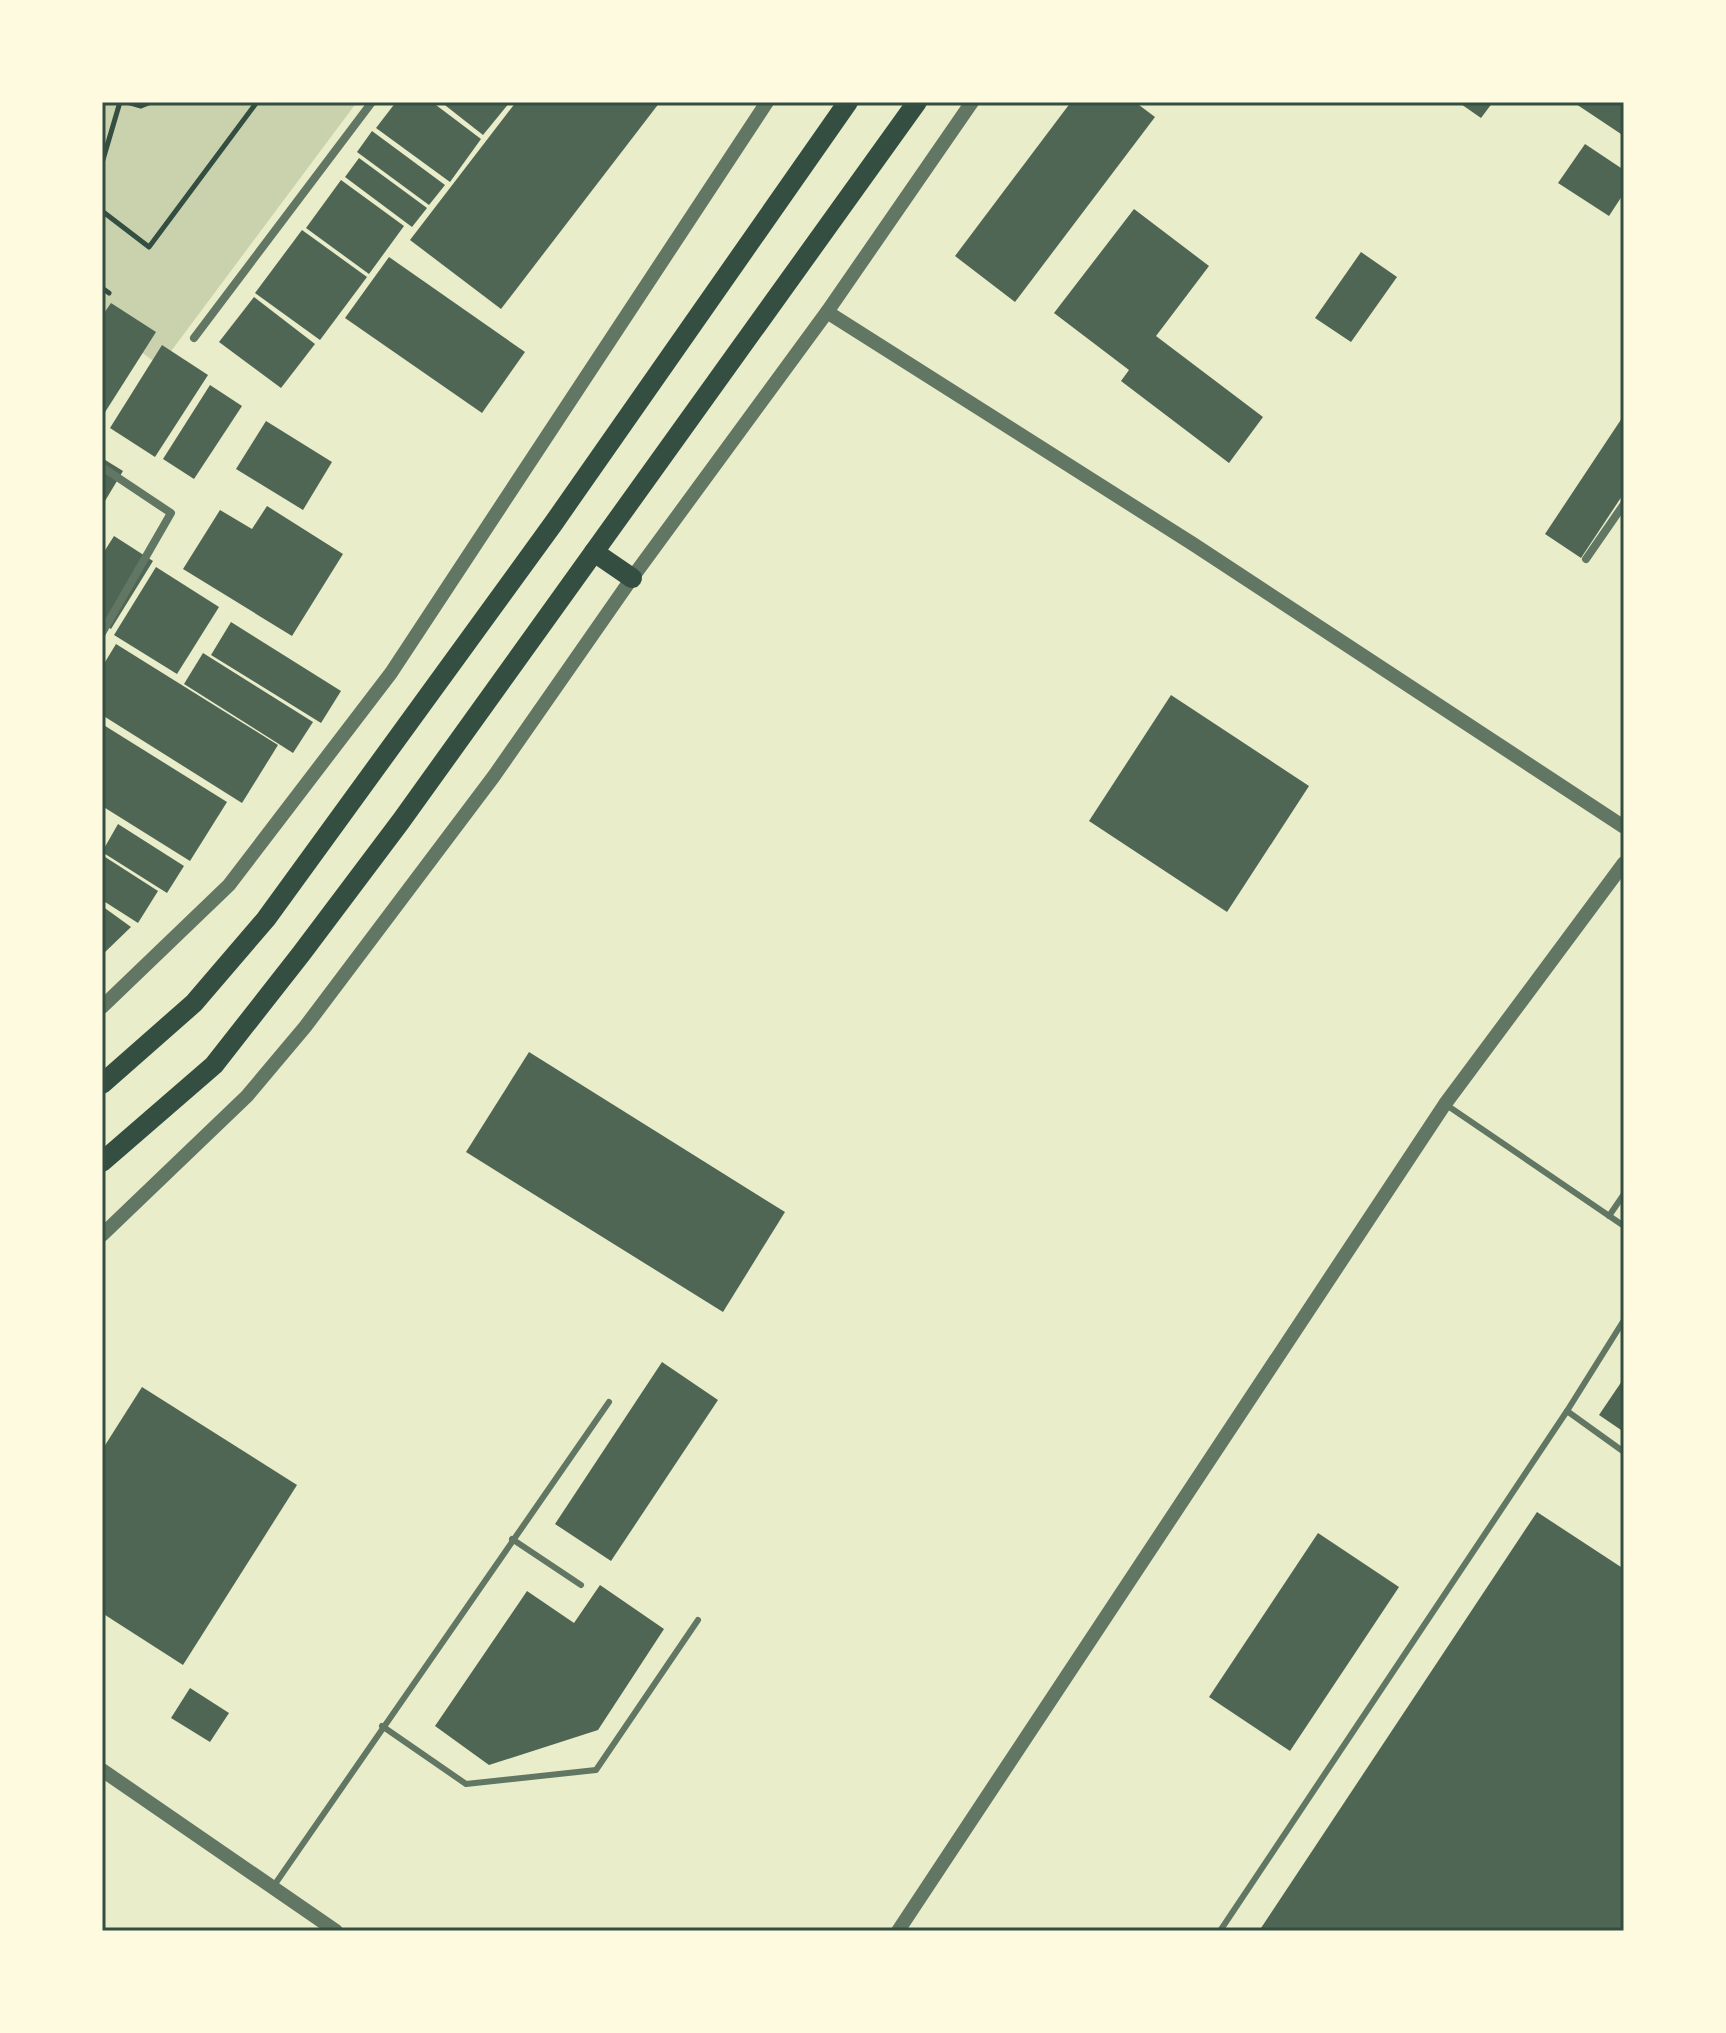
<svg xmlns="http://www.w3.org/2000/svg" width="1726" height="2033" viewBox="0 0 1726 2033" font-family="Lato,sans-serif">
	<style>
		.green { fill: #cad2ad }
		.building { fill: #4f6655 }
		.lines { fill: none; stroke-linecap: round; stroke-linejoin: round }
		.path { stroke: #344e41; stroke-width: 5 }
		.service { stroke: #617663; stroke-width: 6 }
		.minor { stroke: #617663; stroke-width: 8 }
		.tertiary { stroke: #617663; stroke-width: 14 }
		.primary { stroke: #344e41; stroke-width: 20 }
		.neatline { fill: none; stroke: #344e41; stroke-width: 3 }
	</style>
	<rect width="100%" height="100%" fill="#e9edc9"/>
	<path class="green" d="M102 102H357L160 366 102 323Z"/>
	<g class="building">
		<path d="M396 102H432L481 139 450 182 376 128Z"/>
		<path d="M441 102H510L483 135Z"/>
		<path d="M516 102H660L501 309 410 240Z"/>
		<path d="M1071 102H1135L1155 117 1015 302 955 256Z"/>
		<path d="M1458 102H1493L1481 118Z"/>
		<path d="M1573 102H1624V136Z"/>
		<path d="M372 131 445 185 429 205 357 152Z"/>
		<path d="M1585 144 1624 170V193L1609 216 1558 183Z"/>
		<path d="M359 158 427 208 412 227 345 177Z"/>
		<path d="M341 180 404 226 369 274 306 228Z"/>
		<path d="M1134 209 1209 266 1156 336 1263 417 1229 463 1121 381 1129 370 1054 313Z"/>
		<path d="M302 230 367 277 320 340 255 293Z"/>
		<path d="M1361 252 1397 277 1351 342 1315 318Z"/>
		<path d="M389 257 525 352 482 413 345 318Z"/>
		<path d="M254 297 315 344 281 388 219 342Z"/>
		<path d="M111 303 156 332 102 417V316Z"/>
		<path d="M162 345 208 375 155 457 110 428Z"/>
		<path d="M210 385 242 406 194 479 163 459Z"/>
		<path d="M1624 415V493L1581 558 1545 534Z"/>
		<path d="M266 421 332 462 303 510 236 469Z"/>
		<path d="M102 458 123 471 102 506Z"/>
		<path d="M267 506 343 554 292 636 183 569 220 510 252 529Z"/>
		<path d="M114 536 153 561 111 629 102 623V555Z"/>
		<path d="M156 567 219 607 177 674 114 635Z"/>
		<path d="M231 622 341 691 321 723 211 655Z"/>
		<path d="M116 644 278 745 242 803 102 715V667Z"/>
		<path d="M203 653 313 722 293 753 184 684Z"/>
		<path d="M1171 695 1309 786 1227 912 1089 821Z"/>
		<path d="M102 724 227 802 190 861 102 806Z"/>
		<path d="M118 824 184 866 167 893 102 852Z"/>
		<path d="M102 855 158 891 138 923 102 900Z"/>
		<path d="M102 906 131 927 102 955Z"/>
		<path d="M529 1052 785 1212 723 1312 466 1152Z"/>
		<path d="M662 1362 718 1400 611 1561 555 1524Z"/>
		<path d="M1624 1378V1432L1599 1415Z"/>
		<path d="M142 1387 297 1485 183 1665 102 1613V1450Z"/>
		<path d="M1537 1512 1624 1569V1931H1259Z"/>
		<path d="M1318 1533 1399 1587 1290 1751 1209 1697Z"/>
		<path d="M600 1585 664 1629 598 1730 489 1765 435 1726 527 1591 574 1623Z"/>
		<path d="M190 1688 229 1713 210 1742 171 1718Z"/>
	</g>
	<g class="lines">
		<g class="path">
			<path d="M127 102 141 106 151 102"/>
			<path d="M102 163 120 102"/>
			<path d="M102 211 149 247 257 102"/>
			<path d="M102 288 109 293"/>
		</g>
		<g class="service">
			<path d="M1445 1104 1624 1226"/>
			<path d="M1609 1216 1624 1194"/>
			<path d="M1567 1411 1624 1320"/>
			<path d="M512 1539 581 1585"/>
			<path d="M382 1726 466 1784 596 1770 698 1620"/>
			<path d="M273 1887 609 1402"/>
			<path d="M1220 1931 1567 1411 1624 1452"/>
		</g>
		<g class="minor">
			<path d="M194 338 372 102"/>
			<path d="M102 467 171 513 102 633"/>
			<path d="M1586 559 1624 504"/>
		</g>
		<g class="tertiary">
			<path d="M827 312 1193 544 1624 827"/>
			<path d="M102 1007 229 885 391 673 767 102"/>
			<path d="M102 1235 247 1096 305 1027 494 776 632 578 827 312 972 102"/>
			<path d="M102 1770 336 1931"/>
			<path d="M898 1931 1445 1104 1624 863"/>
		</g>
		<g class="primary">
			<path d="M594 552 632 578"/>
			<path d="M102 1084 194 1003 266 919 553 524 848 102"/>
			<path d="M102 1162 214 1065 301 954 401 821 917 102"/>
		</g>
	</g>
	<rect width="1726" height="2033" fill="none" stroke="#fefae0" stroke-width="208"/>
	<rect x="104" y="104" width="1518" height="1825" class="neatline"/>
</svg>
